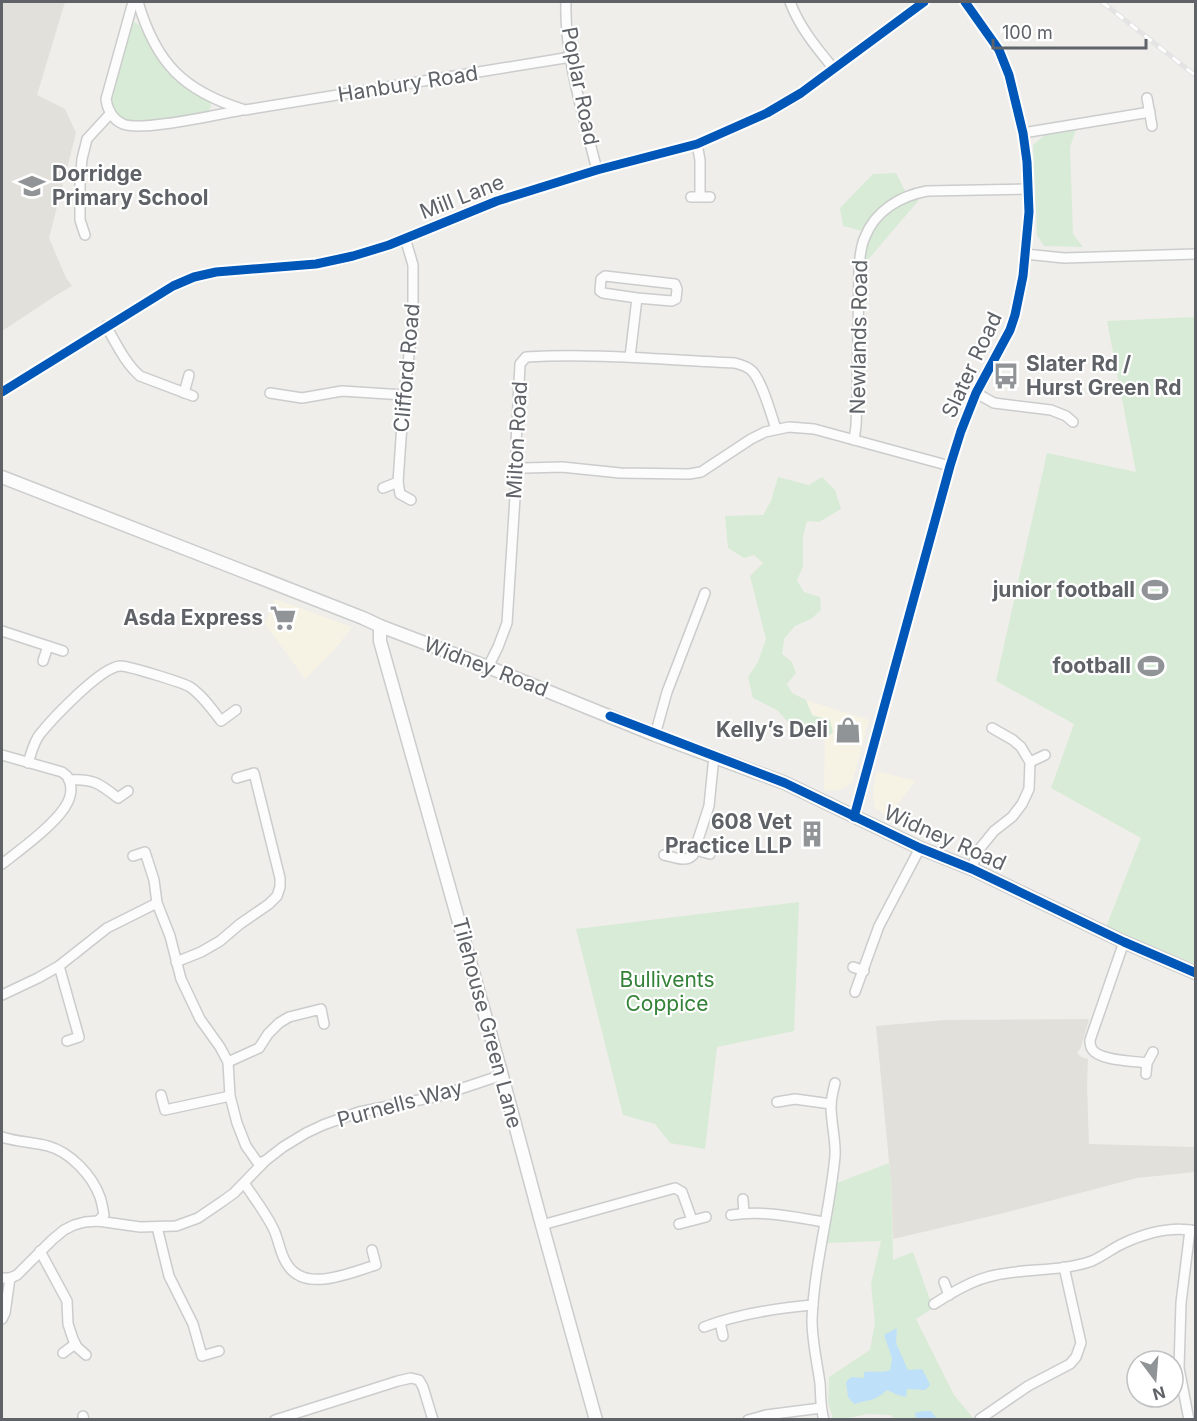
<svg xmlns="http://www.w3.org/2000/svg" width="1197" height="1421" viewBox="0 0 1197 1421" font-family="Inter,sans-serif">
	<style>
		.commercial { fill: #f7f3e4 }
		.education { fill: #e2e0da }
		.green { fill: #d8ebd6 }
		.water { fill: #bfe0f9 }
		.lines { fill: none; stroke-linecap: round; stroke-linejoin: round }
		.minor-casing { stroke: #cbcccc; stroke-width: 12 }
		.tertiary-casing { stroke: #cbcccc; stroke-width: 15 }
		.minor { stroke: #fdfcfc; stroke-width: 9 }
		.tertiary { stroke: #fdfcfc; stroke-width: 12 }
		.rail-casing { stroke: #e4e4e4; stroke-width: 5 }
		.rail { stroke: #fff; stroke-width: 3; stroke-dasharray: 9; stroke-linecap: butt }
		.cycleway-casing { stroke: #fff; stroke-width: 13 }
		.cycleway { stroke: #0057b8; stroke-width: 9 }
		.labels { text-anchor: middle; stroke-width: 4.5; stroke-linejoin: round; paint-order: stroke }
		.street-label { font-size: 21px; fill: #5f6368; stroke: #fff }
		.poi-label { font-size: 21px; font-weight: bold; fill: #5f6368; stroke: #fff; text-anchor: end }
		.park-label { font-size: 21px; fill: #348238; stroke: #fff }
	</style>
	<rect width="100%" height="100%" fill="#efeeea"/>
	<g class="commercial">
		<path d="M275 599 352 627 335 649 305 679 265 624Z"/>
		<path d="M806 700 869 720 852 783 840 790H824L825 739 833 732 812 715Z"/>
		<path d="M877 771 915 781 888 817 875 808 874 803 873 793Z"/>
	</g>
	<g class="education">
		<path d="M2 2H65L37 95 65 109 76 133 49 238 66 278 72 286 58 294 2 331Z"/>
		<path d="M1089 1019 1081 1047 1077 1053 1081 1057 1088 1059 1087 1086 1089 1144 1195 1147V1172L1137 1178 1004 1213 893 1239 891 1182 876 1026 945 1020Z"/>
	</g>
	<g class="green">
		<path d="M134 22C146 26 150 46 157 56 170 77 189 90 210 102L211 106 209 111 205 113 135 124 118 118 109 100 130 24Z"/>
		<path d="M1076 130 1070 147 1073 234 1083 247 1044 246 1037 235 1033 145 1045 135Z"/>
		<path d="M896 173 909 199 918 197 919 200 866 262 864 258 870 233 843 226 840 208 873 174Z"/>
		<path d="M1195 317V964L1106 927 1141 838 1051 788 1074 724 996 681 1047 453 1136 472 1107 321Z"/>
		<path d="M778 477 809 485 822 477 835 490 841 509 819 522 807 521 803 537V567L797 580 804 592 820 597 821 610 811 619 795 626 784 639 782 654 792 662 796 673 787 684 792 693 806 700 812 715 830 720 833 732 825 739 811 733 800 731 787 721 777 710 753 698 748 677 758 662 766 639 750 576 763 563 754 555 744 558 728 548 725 516 763 515 771 501Z"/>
		<path d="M799 902 794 1031 717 1047 705 1149 670 1143 655 1124 623 1115 576 929Z"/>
		<path d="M889 1163 891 1182 893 1260 913 1252 933 1308 916 1319 954 1395 974 1419H894L891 1415 868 1414 844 1419H833L828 1402 829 1377 870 1350 875 1323 871 1284 881 1241 826 1243 837 1183Z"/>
	</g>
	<g class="water">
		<path d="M897 1328 896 1343 908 1370 922 1369 927 1378 930 1385 925 1390 907 1389 906 1397 898 1395 887 1390C874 1402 870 1399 854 1404L848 1397 846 1382 851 1377 864 1378V1372C875 1370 879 1374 890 1370L892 1358 884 1335Z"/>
		<path d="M923 1411H931L937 1419H916L915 1413Z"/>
	</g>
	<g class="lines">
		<g class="minor-casing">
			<g id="minor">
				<path d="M133 2 106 99C107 109 113 120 123 124 141 132 219 114 242 110"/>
				<path d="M138 2C156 63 183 91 245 110L571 57"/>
				<path d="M566 2C564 55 584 118 597 170"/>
				<path d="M790 2C800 28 816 47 834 69"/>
				<path d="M1147 98 1152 126"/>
				<path d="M1023 133 1150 112"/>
				<path d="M697 144 700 160V196"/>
				<path d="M691 197H710"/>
				<path d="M85 235 80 220V183L82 159 87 139 110 114"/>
				<path d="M1025 254 1064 258 1196 254"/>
				<path d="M106 326C116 343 125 363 140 376L193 396"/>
				<path d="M630 357 637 298 603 293 600 291 601 279 605 276 675 284 677 289 676 299 672 301 637 298"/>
				<path d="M2 392 173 286 194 277 216 272 316 264 353 256 389 245 497 201 597 170 697 144 767 113 801 93 924 2"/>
				<path d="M184 393 189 375"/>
				<path d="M270 393 302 398 342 391 404 395"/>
				<path d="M976 393 994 403 1051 410 1066 416 1073 422"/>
				<path d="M854 440 856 426 857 398 859 269C860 258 860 247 865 237 875 211 900 196 927 191L1028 189"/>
				<path d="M517 466 525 468 562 467 620 473 689 474 701 472 751 439 765 432 789 427 814 429 950 466"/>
				<path d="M398 482 400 494 411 500"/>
				<path d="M383 488 398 482 404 395 413 323V265L405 238"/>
				<path d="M2 631 63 651"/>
				<path d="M43 661 48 646"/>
				<path d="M488 667 498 647 507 623 517 466 516 444 520 364 526 357C595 353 665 360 735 363 741 365 747 366 752 371 762 381 771 414 776 429"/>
				<path d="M655 735 667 692 705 593"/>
				<path d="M2 755 62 772 67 776 69 780C93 778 100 784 118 798L128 791"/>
				<path d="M1030 762 1045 755"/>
				<path d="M28 763C31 754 34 741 40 734 53 718 101 667 120 666 126 665 184 683 190 687 202 695 212 709 221 721L236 710"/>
				<path d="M854 817 950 466 961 431 976 393 1010 330 1015 315 1023 276 1029 212 1027 162 1023 133 1009 75 999 50 965 2"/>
				<path d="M695 850 710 854"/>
				<path d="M664 855C674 857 686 863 693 855L709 806 714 756"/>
				<path d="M133 856 145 852 154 880 157 903"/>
				<path d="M2 864C20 850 53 826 65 807 70 799 73 789 69 780"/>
				<path d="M972 869 977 852 994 831 1012 817 1022 804 1029 789 1030 762 1021 747 1013 740 992 728"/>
				<path d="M1124 942 1090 1040C1090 1044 1090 1046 1092 1049 1099 1061 1134 1061 1147 1063"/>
				<path d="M176 962 201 952 220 941 240 924 269 904 277 896 280 887V878L254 773 237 778"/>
				<path d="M59 966 79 1037 67 1041"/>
				<path d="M853 967 864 971"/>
				<path d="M855 992 879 926 920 848"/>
				<path d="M2 995 38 978 59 966 107 928 157 903 170 936 181 979 200 1019 220 1047 228 1062 230 1096 237 1123 246 1146 258 1163 265 1161"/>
				<path d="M228 1062 259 1048 268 1034 279 1023 289 1017 321 1009 324 1024"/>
				<path d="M1146 1074 1147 1063 1153 1052"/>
				<path d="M161 1095 165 1110 230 1096"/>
				<path d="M777 1102 795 1099 831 1104"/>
				<path d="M2 1137C17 1142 32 1142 48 1146 70 1152 92 1175 100 1197 102 1203 103 1209 104 1215L98 1221"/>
				<path d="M244 1183C254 1198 266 1213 274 1230 279 1241 280 1254 287 1264 305 1294 351 1272 376 1265L372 1250"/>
				<path d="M743 1199 744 1213"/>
				<path d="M731 1215C763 1210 793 1217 824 1222"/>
				<path d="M679 1224 706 1217"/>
				<path d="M542 1225 675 1188 682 1192 692 1220"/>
				<path d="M157 1227 169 1276 193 1324 202 1356 219 1351"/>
				<path d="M40 1251 67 1301 68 1324 73 1339 77 1347 86 1355"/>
				<path d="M2 1278H10L17 1275 52 1240 64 1230 74 1225 85 1222 98 1221 140 1227 176 1226 198 1218 223 1201 234 1193 265 1161 283 1147 306 1133 323 1125 359 1112 439 1096 502 1075"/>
				<path d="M944 1282 949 1295"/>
				<path d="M934 1304C953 1292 974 1279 996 1275 1027 1268 1061 1272 1092 1261 1103 1256 1113 1248 1124 1243 1146 1233 1172 1226 1196 1231"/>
				<path d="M2 1319 5 1313 10 1278"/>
				<path d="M720 1322 723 1336"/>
				<path d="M704 1327C739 1314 776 1308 813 1305"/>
				<path d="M63 1353 75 1344"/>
				<path d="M83 1416 84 1420"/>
				<path d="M980 1419 1028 1386 1070 1364 1076 1357 1081 1343 1064 1267"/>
				<path d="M275 1420 398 1381 411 1378 419 1380 423 1387 433 1420"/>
				<path d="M748 1420 766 1415 821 1408"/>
				<path d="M824 1420C820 1407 821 1396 820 1383 817 1362 812 1341 812 1320 814 1265 830 1211 835 1156 836 1140 831 1123 831 1106 831 1099 833 1091 835 1083"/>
				<path d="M1189 1420 1179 1368 1181 1303 1190 1230"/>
			</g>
		</g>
		<g class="tertiary-casing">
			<g id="tertiary">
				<path d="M2 477 363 618 380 626 488 667 655 735 785 783 920 848 972 869 1124 942 1196 973"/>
				<path d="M380 626V641L499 1065 542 1225 596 1420"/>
			</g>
		</g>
		<use href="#minor" class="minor"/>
		<use href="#tertiary" class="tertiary"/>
		<g class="rail-casing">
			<path id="rail" d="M1102 2 1196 76"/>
		</g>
		<use href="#rail" class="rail"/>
		<g class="cycleway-casing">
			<g id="cycleway">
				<path d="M2 392 173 286 194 277 216 272 316 264 353 256 389 245 497 201 597 170 697 144 767 113 801 93 924 2"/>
				<path d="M610 716 785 783 920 848 972 869 1124 942 1196 973"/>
				<path d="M854 817 950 466 961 431 976 393 1010 330 1015 315 1023 276 1029 212 1027 162 1023 133 1009 75 999 50 965 2"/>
			</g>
		</g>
		<use href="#cycleway" class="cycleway"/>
	</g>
	<defs>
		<g id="school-bare" transform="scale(2.07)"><path d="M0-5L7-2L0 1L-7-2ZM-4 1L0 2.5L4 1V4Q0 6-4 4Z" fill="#919496" stroke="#fff" stroke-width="2.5" paint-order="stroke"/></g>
		<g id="bus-bare" transform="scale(2.07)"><path d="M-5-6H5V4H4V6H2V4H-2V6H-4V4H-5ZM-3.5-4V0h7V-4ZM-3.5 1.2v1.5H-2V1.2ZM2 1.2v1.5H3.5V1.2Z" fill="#919496" stroke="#fff" stroke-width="2.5" paint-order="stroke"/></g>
		<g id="stadium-bare" transform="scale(2.07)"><path d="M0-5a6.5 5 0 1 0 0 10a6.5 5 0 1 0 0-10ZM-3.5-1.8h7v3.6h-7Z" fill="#919496" stroke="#fff" stroke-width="2.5" paint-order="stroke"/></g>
		<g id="supermarket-bare" transform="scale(2.07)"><path d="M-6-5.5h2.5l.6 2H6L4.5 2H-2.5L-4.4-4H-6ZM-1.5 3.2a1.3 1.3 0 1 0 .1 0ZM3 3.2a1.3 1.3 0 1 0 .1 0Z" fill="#919496" stroke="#fff" stroke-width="2.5" paint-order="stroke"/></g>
		<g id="shop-bare" transform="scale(2.07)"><path d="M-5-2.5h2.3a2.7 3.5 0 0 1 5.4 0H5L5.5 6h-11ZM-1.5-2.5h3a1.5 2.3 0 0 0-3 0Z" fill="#919496" stroke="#fff" stroke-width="2.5" paint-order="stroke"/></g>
		<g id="building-bare" transform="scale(2.07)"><path d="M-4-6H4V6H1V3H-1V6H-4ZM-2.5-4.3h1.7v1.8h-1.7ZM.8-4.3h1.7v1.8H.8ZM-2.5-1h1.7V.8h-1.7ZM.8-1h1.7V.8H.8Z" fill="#919496" stroke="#fff" stroke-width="2.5" paint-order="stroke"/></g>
	</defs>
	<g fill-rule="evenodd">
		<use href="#school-bare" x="32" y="186"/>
		<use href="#bus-bare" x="1006" y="376"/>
		<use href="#stadium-bare" x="1155" y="590"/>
		<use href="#supermarket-bare" x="283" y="618"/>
		<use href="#stadium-bare" x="1151" y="666"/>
		<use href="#shop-bare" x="848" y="730"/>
		<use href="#building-bare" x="812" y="834"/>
	</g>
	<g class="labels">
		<g class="street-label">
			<text transform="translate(408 84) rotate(-9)" y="7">Hanbury Road</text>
			<text transform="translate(580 86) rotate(79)" y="7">Poplar Road</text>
			<text transform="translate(462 197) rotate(-21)" y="7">Mill Lane</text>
			<text transform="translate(859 337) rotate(-89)" y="7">Newlands Road</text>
			<text transform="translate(972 365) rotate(-65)" y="7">Slater Road</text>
			<text transform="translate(407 368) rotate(-85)" y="7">Clifford Road</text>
			<text transform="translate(517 440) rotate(-87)" y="7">Milton Road</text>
			<text transform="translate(486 667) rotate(21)" y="7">Widney Road</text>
			<text transform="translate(945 838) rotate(24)" y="7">Widney Road</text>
			<text transform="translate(487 1023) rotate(75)" y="7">Tilehouse Green Lane</text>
			<text transform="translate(400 1104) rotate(-15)" y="7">Purnells Way</text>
		</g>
		<g class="poi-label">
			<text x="52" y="181" text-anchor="start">Dorridge<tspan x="52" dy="24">Primary School</tspan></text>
			<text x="1026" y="371" text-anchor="start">Slater Rd /<tspan x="1026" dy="24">Hurst Green Rd</tspan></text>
			<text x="1135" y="597">junior football</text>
			<text x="263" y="625">Asda Express</text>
			<text x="1131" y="673">football</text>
			<text x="828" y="737">Kelly’s Deli</text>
			<text x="792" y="829">608 Vet<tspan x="792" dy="24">Practice LLP</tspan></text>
		</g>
		<g class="park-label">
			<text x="667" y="987">Bullivents<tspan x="667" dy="24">Coppice</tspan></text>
		</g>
	</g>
	<rect width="1197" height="1421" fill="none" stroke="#5f6368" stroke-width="6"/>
	<g transform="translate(1155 1379) rotate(164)"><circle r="28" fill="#ffffff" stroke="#bfc1c3" stroke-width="1.5"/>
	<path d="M0-4.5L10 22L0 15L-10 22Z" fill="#919496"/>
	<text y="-9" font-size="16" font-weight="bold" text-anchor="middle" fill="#5f6368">N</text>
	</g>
	<path d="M993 39v9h153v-9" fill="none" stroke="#5f6368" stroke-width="3"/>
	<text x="1002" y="39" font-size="18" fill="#5f6368" stroke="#ffffff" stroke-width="4.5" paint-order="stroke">100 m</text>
</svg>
